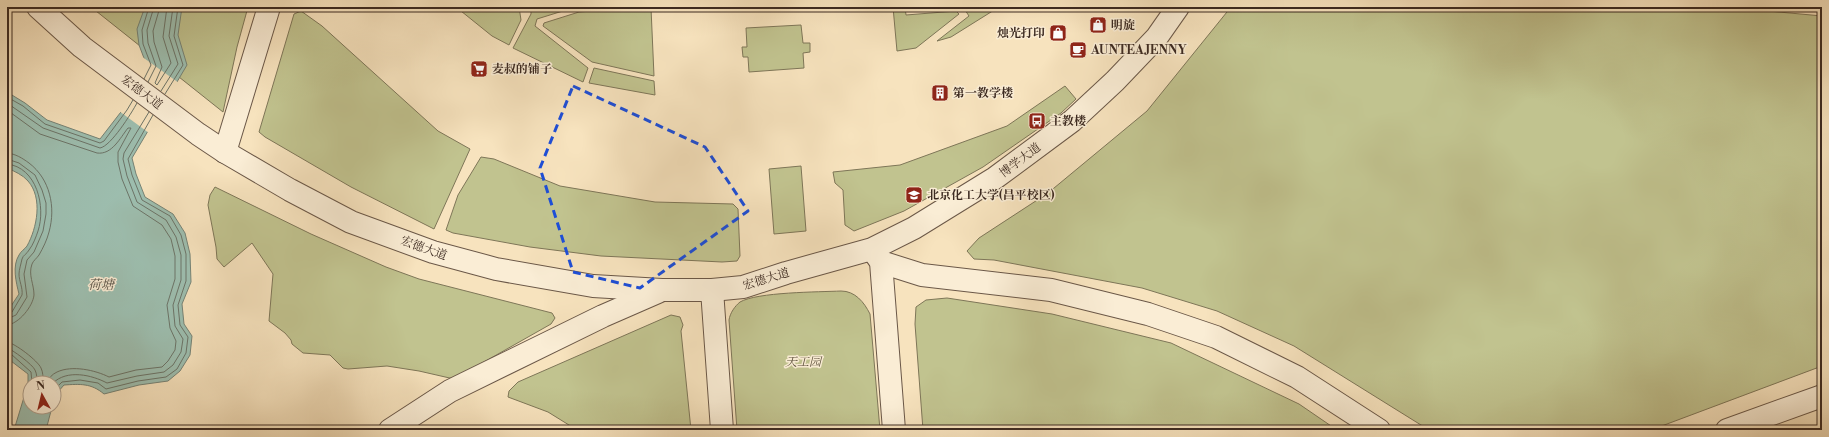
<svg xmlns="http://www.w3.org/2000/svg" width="1829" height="437" viewBox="0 0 1829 437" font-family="'Libre Bodoni','Noto Serif SC',serif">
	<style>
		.green { fill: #c1c38f; stroke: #7e7658 }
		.water { fill: #9dbeaf; stroke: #768376 }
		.pier { fill: #f7e3be }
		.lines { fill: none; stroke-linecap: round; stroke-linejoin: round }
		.shore { stroke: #6c7468; stroke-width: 1 }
		.minor-casing { stroke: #6b5848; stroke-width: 24 }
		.minor { stroke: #faedd5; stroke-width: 22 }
		.marked { fill: none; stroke: #1d4ed8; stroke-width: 3; stroke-dasharray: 8 5; stroke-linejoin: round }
		.labels { text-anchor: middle; stroke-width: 3; stroke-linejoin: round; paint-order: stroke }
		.poi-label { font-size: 12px; font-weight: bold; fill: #3c2a21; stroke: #faedd5; text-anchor: start }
		.street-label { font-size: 12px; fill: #3c2a21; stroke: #faedd5 }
		.park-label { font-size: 12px; font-style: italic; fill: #5d503c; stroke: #faedd5 }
		.water-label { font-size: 13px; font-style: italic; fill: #544f44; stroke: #faedd5 }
	</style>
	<rect width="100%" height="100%" fill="#f7e3be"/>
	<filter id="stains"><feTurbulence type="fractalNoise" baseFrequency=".005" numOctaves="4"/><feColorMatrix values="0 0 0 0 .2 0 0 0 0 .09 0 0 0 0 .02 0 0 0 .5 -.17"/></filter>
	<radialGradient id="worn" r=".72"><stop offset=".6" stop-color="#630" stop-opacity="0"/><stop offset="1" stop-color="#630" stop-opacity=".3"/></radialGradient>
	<g class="green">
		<path d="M91 7H248L237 47 223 112Z"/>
		<path d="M456 7H519L521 20 509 45 492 36Z"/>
		<path d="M531 7H559L566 10 537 19 535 26 588 68 583 82 513 48 531 14Z"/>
		<path d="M641 7 651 8 654 76 592 62 543 26 544 23 579 12Z"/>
		<path d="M893 7H905L906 15 956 11 959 14 916 48 897 51Z"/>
		<path d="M963 7H999L951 37 937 41 969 16Z"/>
		<path d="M1231 7H1749L1768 11 1822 16V366L1651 430H1429L1294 346 1217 311 1142 288 994 260 974 259 967 251 979 238 1048 193 1147 111Z"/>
		<path d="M301 11 322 26 438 131 470 149 434 229 351 187 265 137 259 132 294 14Z"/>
		<path d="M801 25 803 43H810V52L803 53 804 68 749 72 748 57H743L742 47H747L746 28Z"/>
		<path d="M594 68 654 81 655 95 589 83Z"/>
		<path d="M1065 86 1076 99 1061 113 983 167 904 211 854 231 845 225 843 190 835 183 833 172 900 165 1007 126Z"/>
		<path d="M481 157 494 159 560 186 655 202 733 204 738 209 740 256 737 261 722 262 601 256 530 247 453 233 446 230 458 195Z"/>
		<path d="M801 166 806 231 774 234 769 169Z"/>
		<path d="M215 187 311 234 386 267 419 279 552 313 555 318 551 324 454 379 419 371 387 366 348 369 343 368 330 355 303 353 292 344 291 340 285 333 269 321 273 274 252 243 224 267 217 259 216 247 208 205 210 195Z"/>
		<path d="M841 291C855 291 864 302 870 314L880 430H737L729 320C730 313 735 306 740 302 757 292 819 292 841 291Z"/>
		<path d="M947 298 1052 314 1171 343 1299 404 1337 430H923L915 324 916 307 926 300Z"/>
		<path d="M671 315 680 317 683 325 681 331 691 430H577L548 412 508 397 509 391 518 382Z"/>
	</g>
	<path class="water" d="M145 7H182L178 35 187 65 132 158 136 174 145 197 173 214 185 233 190 254 191 282 182 304 184 324 192 336 190 355 180 371 168 381 139 385 104 394C91 383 80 384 64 385L57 393 54 401V383H30V407H52L46 430H14L28 384V374L11 361 7 354V312L19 294C16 282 12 266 19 255 21 251 25 249 27 246 37 228 43 198 28 181 23 175 14 171 7 168V92L25 103 47 120 100 139 124 108 147 66 139 45 137 29Z"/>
	<path class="pier" d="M141 56 179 83 149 133 119 111 145 65Z"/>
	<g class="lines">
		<g class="shore">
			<path d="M160 7 153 31 154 42 162 67 155 83 157 85 171 63 163 37 167 7"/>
			<path d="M144 79 151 65 143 44 142 30 149 7"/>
			<path d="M148 82 156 66 148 43 147 30 154 7"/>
			<path d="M161 91 178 64 169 36 173 7"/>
			<path d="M165 94 183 65 174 36 178 7"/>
			<path d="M7 97 23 106 45 124 100 143 104 141 127 110 133 100"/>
			<path d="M7 103 43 128 100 148C111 146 131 114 137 103"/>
			<path d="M7 110 40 134 97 153C112 155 120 138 128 128H131L118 152V162L122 179 133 206 162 225 171 239 175 256V279L167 305 170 328 176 341 175 350 168 361 162 367 136 370 109 377C95 370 72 365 57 372 52 374 49 379 45 382L43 381C43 377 43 372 41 368 38 361 15 343 7 342"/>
			<path d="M7 153C16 154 22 158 29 163 50 179 56 207 49 232 47 240 43 248 39 255 37 258 33 261 32 264 28 275 34 284 34 295 33 306 19 324 7 325"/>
			<path d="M7 159 19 163 35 175 42 190 46 203V214L43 231 34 252 27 260 24 274 27 297 16 315 7 319"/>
			<path d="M7 164C37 167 46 207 38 231 36 237 33 245 29 250 27 254 23 255 22 259 21 264 19 270 19 274 19 281 23 288 22 295L12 312 7 314"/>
			<path d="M7 348C12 349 33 365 35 370 37 374 37 379 37 383"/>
			<path d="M7 353 11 354 31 372 32 383"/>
			<path d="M53 383C67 369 92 375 107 383L137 376 164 372 173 365 181 352 183 339 175 326 173 305 181 280V255L176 237 166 220 137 202 127 176 123 159 124 153 149 112"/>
			<path d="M54 390 62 382 80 380 98 383 106 389 138 381 166 377 177 369 186 353 188 337 180 325 178 305 186 281V254L181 235 170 216 142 200 132 175 128 159 153 115"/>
		</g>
		<g class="minor-casing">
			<g id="minor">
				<path d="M38 7 82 47 198 134 225 152 290 190 351 222 433 252 496 269 593 286 662 290H712L743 287 786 273 872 249 914 228 995 178 1072 121 1115 81 1157 37 1178 7"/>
				<path d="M225 152 269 7"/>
				<path d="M874 252 881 262 894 430"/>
				<path d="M881 262 922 275 1051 290 1148 314 1216 337 1297 377 1379 430"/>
				<path d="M712 290 722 430"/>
				<path d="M390 430 450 391 603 316 658 292"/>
				<path d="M1727 430 1822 396"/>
			</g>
		</g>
		<use href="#minor" class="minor"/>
	</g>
	<path class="marked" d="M573 86 705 147 748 211 640 288 573 272 540 168Z"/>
	<defs>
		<g id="shop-square" transform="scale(0.9)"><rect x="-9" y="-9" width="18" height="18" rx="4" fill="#8f2418" stroke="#faedd5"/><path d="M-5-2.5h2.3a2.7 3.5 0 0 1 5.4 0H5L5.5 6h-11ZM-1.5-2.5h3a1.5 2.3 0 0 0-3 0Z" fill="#fff"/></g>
		<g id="cafe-square" transform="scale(0.9)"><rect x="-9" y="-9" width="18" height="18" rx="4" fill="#8f2418" stroke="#faedd5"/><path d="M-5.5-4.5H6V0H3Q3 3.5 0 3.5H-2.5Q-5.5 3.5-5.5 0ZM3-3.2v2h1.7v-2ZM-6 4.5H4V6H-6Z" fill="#fff"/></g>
		<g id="supermarket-square" transform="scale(0.9)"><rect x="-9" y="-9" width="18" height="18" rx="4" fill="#8f2418" stroke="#faedd5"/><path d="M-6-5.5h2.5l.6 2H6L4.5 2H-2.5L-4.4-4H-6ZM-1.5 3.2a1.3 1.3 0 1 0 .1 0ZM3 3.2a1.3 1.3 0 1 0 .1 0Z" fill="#fff"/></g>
		<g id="building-square" transform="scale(0.9)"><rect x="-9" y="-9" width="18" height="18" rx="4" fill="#8f2418" stroke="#faedd5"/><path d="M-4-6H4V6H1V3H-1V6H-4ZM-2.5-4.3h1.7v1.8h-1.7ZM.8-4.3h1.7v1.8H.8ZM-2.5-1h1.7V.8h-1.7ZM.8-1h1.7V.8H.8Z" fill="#fff"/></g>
		<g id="bus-square" transform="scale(0.9)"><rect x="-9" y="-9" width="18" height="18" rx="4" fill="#8f2418" stroke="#faedd5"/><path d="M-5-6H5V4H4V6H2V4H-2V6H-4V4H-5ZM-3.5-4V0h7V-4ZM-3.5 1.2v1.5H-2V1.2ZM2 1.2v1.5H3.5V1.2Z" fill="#fff"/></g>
		<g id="university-square" transform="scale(0.9)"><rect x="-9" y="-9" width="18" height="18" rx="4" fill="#8f2418" stroke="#faedd5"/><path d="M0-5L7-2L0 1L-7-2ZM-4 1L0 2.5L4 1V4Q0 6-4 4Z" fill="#fff"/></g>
	</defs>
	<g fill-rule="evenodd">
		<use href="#shop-square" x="1098" y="25"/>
		<use href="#shop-square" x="1058" y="33"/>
		<use href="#cafe-square" x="1078" y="50"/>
		<use href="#supermarket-square" x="479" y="69"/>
		<use href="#building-square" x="940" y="93"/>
		<use href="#bus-square" x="1037" y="121"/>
		<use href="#university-square" x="914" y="195"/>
	</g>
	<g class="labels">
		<g class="poi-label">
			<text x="1111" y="29">明旋</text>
			<text x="1045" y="37" text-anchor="end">烛光打印</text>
			<text x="1091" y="54">AUNTEA JENNY</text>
			<text x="492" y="73">麦叔的铺子</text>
			<text x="953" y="97">第一教学楼</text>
			<text x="1050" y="125">主教楼</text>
			<text x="927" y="199">北京化工大学(昌平校区)</text>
		</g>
		<g class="street-label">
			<text transform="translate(142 92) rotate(37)" y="4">宏德大道</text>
			<text transform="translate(1020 160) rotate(-37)" y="4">博学大道</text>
			<text transform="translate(424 248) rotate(20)" y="4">宏德大道</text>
			<text transform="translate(766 279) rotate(-17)" y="4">宏德大道</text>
		</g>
		<g class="park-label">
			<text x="803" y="366">天工园</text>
		</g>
		<g class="water-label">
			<text x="101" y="289">荷塘</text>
		</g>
	</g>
	<rect width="1829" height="437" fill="none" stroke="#f7e3be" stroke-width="24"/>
	<rect x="8" y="8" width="1813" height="421" fill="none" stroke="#3c2a21" stroke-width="2"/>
	<rect x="12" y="12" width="1805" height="413" fill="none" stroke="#3c2a21"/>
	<g transform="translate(42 395) rotate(352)"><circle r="19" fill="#faedd5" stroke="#ae9f8d"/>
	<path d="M0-3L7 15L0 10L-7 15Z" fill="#8f2418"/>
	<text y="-6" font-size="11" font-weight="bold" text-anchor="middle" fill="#3c2a21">N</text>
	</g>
	<rect width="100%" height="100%" filter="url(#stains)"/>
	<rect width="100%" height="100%" fill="url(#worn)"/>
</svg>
